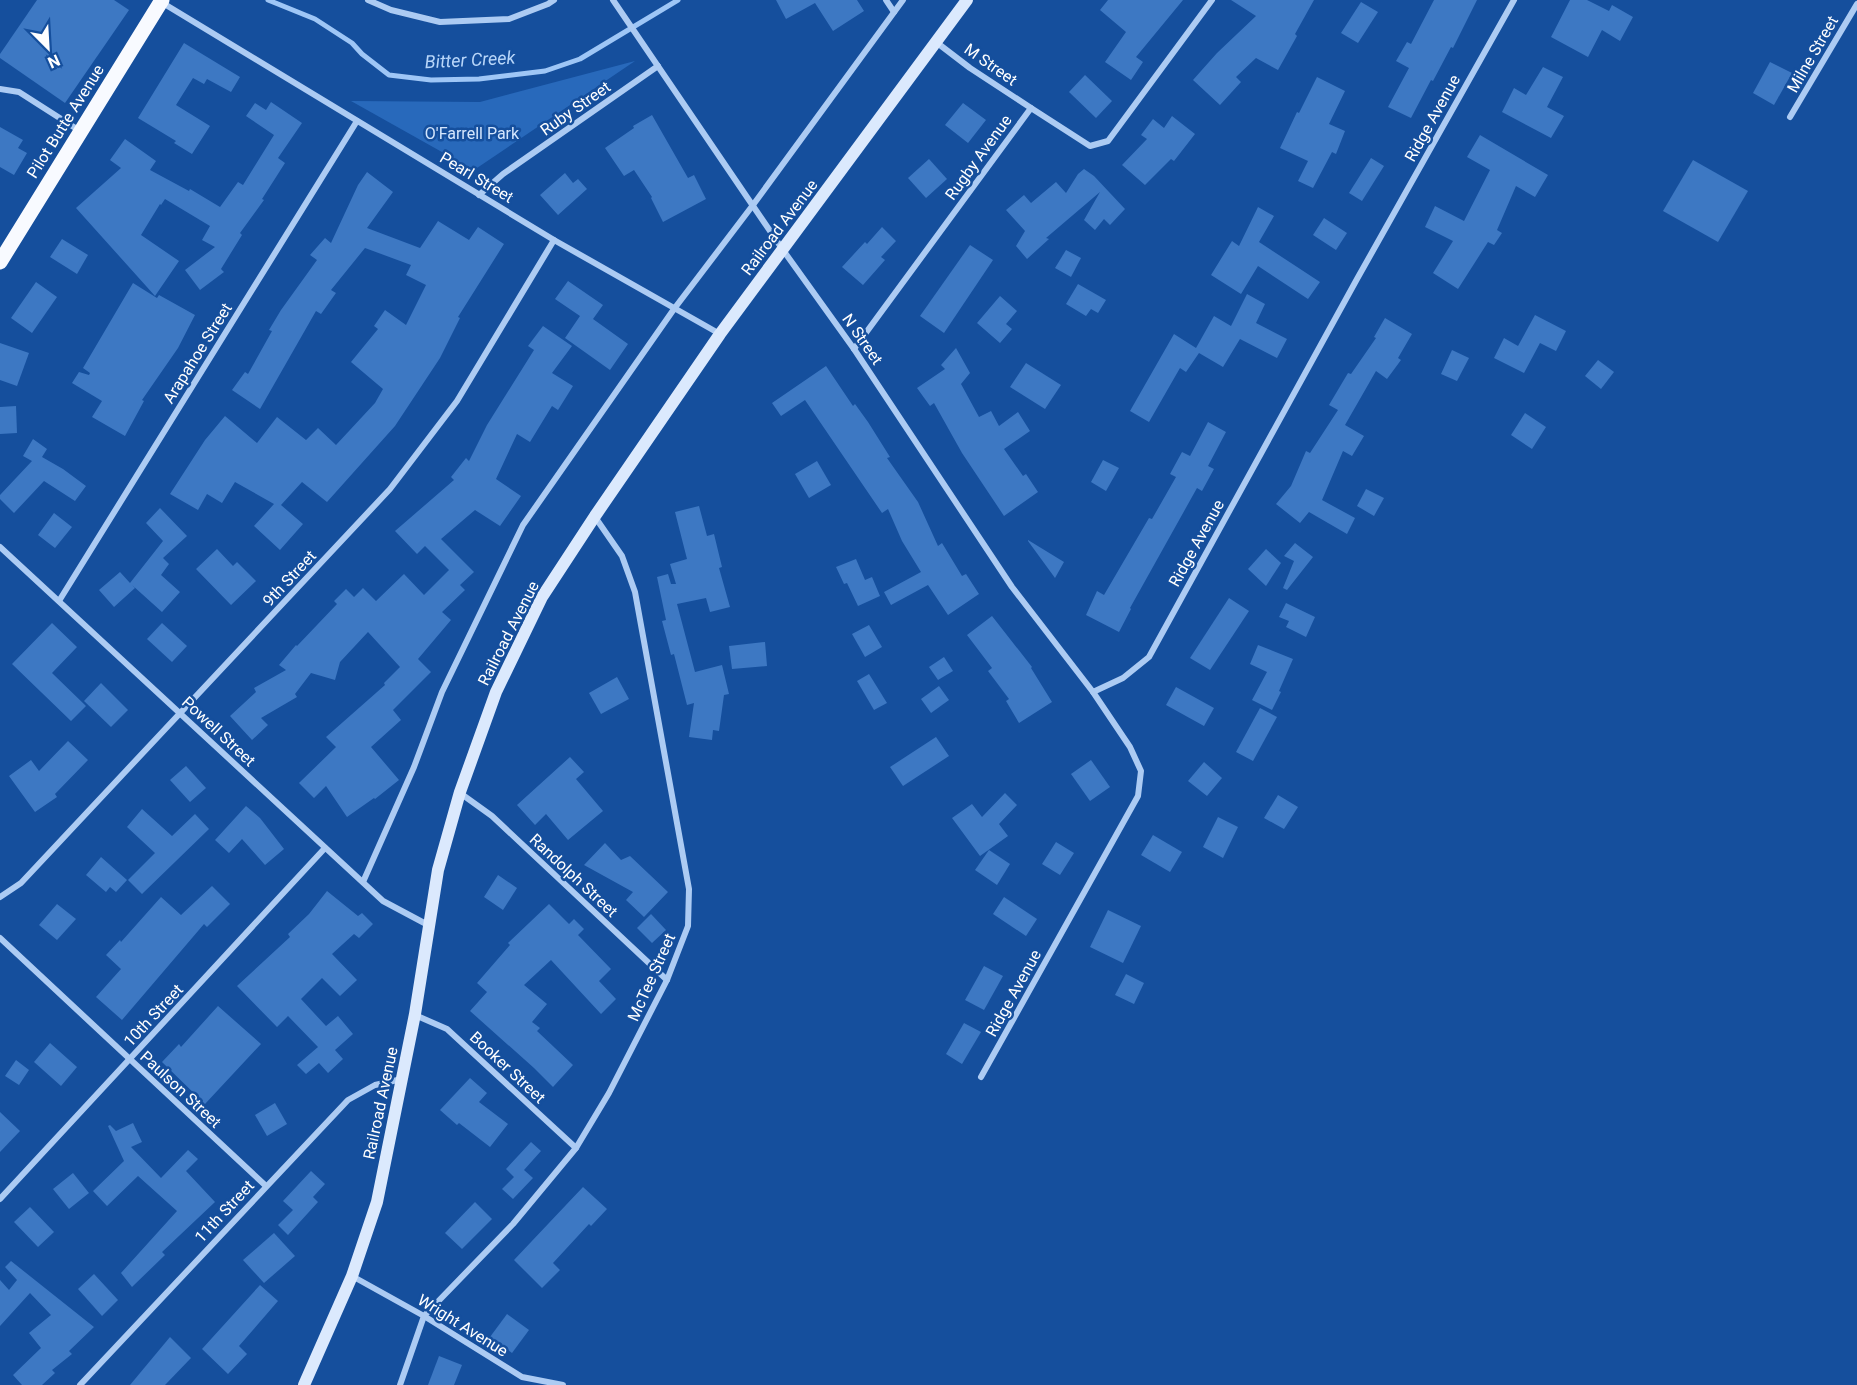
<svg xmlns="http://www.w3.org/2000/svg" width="1857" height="1385" viewBox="0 0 1857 1385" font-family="Roboto,sans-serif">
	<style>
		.green { fill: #2869bb }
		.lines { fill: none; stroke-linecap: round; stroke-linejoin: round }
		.stream { stroke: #9ec6f6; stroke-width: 5 }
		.building { fill: #3d78c3 }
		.street { stroke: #accbf3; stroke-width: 6 }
		.secondary { stroke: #dbe9fd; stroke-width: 12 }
		.primary { stroke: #f8faff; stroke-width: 15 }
		.labels { text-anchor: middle; stroke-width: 5; stroke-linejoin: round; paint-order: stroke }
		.street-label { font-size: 16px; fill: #fff; stroke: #154f9d }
		.park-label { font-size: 16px; fill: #d4e6fd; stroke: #154f9d }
		.water-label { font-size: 18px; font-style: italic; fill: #b8d6f9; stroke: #154f9d }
	</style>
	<rect width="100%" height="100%" fill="#154f9d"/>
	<path class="green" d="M635 61 474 170 351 101 480 102Z"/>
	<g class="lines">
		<path class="stream" d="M268 0 315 19 352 43 362 54 389 75 431 80 479 79 545 71 580 59 678 0"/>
	</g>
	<g class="building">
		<path d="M37 0H114L129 10 65 103 0 58V54Z"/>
		<path d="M776 0H857L864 11 833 31 815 3 786 19Z"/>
		<path d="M1108 0H1183L1136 57 1143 62 1131 80 1105 62 1126 32 1100 10Z"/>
		<path d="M1231 0H1314L1295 34 1297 36 1278 70 1256 58 1236 77 1241 82 1220 105 1193 80 1217 53 1256 16Z"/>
		<path d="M1434 0H1477L1453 48 1451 47 1433 81 1431 80 1411 118 1388 107 1409 68 1396 61 1407 42 1411 44Z"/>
		<path d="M1570 0H1587L1609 11 1612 5 1633 17 1620 41 1602 30 1588 57 1551 37Z"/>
		<path d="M1361 2 1378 12 1358 43 1341 33Z"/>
		<path d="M184 43 240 77 231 92 207 79 204 84 193 78 176 105 210 126 192 154 174 143 176 141 138 118Z"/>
		<path d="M1770 62 1792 73 1774 105 1753 93Z"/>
		<path d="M1543 67 1563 77 1547 107 1564 116 1551 138 1502 112 1514 88 1526 95Z"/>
		<path d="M1085 75 1112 101 1096 118 1069 92Z"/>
		<path d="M1317 77 1345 91 1329 124 1345 131 1336 154 1332 152 1313 188 1298 181 1308 161 1280 148 1297 112 1299 113Z"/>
		<path d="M271 102 302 123 278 158 285 163 262 199 264 200 240 233 242 235 221 269 224 272 200 290 185 270 215 247 202 240 210 226 165 199 161 205 160 204 141 235 179 261 155 296 76 208 121 168 110 160 125 139 156 161 150 170 189 191 190 189 220 207 238 182 243 185 274 135 246 116 255 103 266 110Z"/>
		<path d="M963 103 986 120 968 143 945 125Z"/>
		<path d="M652 115 688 178 694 175 706 199 663 222 651 198 652 197 634 170 624 176 605 148 634 128 633 126Z"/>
		<path d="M1172 116 1195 134 1174 161 1171 159 1145 185 1122 165 1147 139 1141 135 1153 119 1164 128Z"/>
		<path d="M0 127 23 140 18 148 27 153 14 175 0 167Z"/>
		<path d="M1480 135 1548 175 1535 197 1516 186 1497 230 1502 233 1494 245 1488 242 1458 289 1433 273 1453 241 1425 227 1435 206 1464 221 1490 170 1467 157Z"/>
		<path d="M1371 158 1384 166 1362 201 1349 193Z"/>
		<path d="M929 159 947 179 926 198 908 178Z"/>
		<path d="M1693 160 1748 191 1718 242 1663 211Z"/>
		<path d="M1084 169 1094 176 1125 209 1110 225 1104 219 1095 230 1084 220 1100 192 1046 238 1049 239 1027 259 1016 246 1025 231 1006 210 1024 195 1031 203 1056 182 1066 193 1078 174Z"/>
		<path d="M367 172 393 192 367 228 420 248 438 221 469 240 478 227 504 244 458 317 460 318 440 358 395 426 327 502 302 482 281 505 303 524 280 550 254 526 274 504 235 482 222 503 207 494 198 510 170 494 205 440 225 416 257 443 277 417 306 440 318 428 336 445 375 403 383 389 351 362 378 329 374 326 385 310 406 325 426 285 406 275 411 265 365 248 331 290 336 293 321 314 316 311 260 409 232 390 245 372 248 374 272 331 269 330 281 310 317 260 310 255 325 238 331 243 358 185Z"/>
		<path d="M565 173 573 183 578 179 587 189 558 215 540 195Z"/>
		<path d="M1258 207 1274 216 1259 242 1320 282 1308 299 1258 266 1241 294 1211 275 1232 241 1239 246Z"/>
		<path d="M1324 218 1347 233 1336 250 1313 235Z"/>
		<path d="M882 227 896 241 881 257 885 260 863 285 842 267 865 242 867 244Z"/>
		<path d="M62 239 88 255 77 274 50 257Z"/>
		<path d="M970 245 993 260 944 333 920 316Z"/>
		<path d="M1066 250 1081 258 1071 277 1055 268Z"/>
		<path d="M568 281 603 305 593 319 628 344 610 370 565 338 580 316 555 299Z"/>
		<path d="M36 282 57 297 32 333 11 318Z"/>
		<path d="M133 283 157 298 159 295 195 315 178 348 142 400 144 401 125 436 92 417 102 401 72 383 79 372 89 375 90 373 83 368Z"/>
		<path d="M1078 284 1106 300 1098 313 1091 309 1086 316 1066 304Z"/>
		<path d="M1247 294 1265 304 1256 323 1287 339 1277 358 1240 339 1223 367 1199 353 1186 372 1180 368 1149 422 1130 411 1174 334 1196 348 1214 316 1231 326Z"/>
		<path d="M1000 296 1017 311 1006 324 1012 329 1000 343 977 323Z"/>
		<path d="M1535 315 1566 331 1556 351 1540 343 1524 373 1494 358 1504 338 1518 346Z"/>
		<path d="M1385 318 1412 334 1398 358 1401 360 1387 379 1376 371 1345 425 1364 436 1352 456 1343 451 1322 500 1355 518 1347 534 1309 512 1300 523 1276 504 1291 486 1306 451 1310 453 1338 410 1329 405 1348 373 1351 374 1376 338 1374 337Z"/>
		<path d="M543 326 572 346 552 373 573 386 558 410 552 406 530 442 517 434 496 479 521 496 500 526 475 510 441 539 474 572 460 585 465 590 442 612 451 620 418 659 431 672 393 710 401 720 371 747 399 780 375 799 374 798 347 817 326 786 314 798 299 783 336 747 326 737 385 685 384 683 400 667 368 632 340 662 335 680 311 673 295 694 297 697 261 718 268 725 252 740 230 716 256 692 254 688 286 670 279 665 296 645 297 646 337 604 334 601 346 589 354 597 363 588 376 601 404 574 424 595 449 570 425 546 417 554 395 531 454 480 451 477 466 458 469 461 487 425 534 350 528 346Z"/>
		<path d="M0 343 29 353 17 386 0 380Z"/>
		<path d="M956 348 970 373 961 384 979 417 991 411 999 426 1018 412 1030 431 1004 449 1023 476 1026 474 1038 492 1004 516 962 453 934 403 930 406 917 388 945 369 941 365Z"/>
		<path d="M1452 350 1469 358 1457 381 1441 374Z"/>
		<path d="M1598 360 1614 372 1601 389 1585 376Z"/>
		<path d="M1026 363 1061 385 1045 409 1010 387Z"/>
		<path d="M826 366 853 406 855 404 868 422 890 457 887 458 918 502 938 546 942 543 962 576 966 574 979 594 948 615 928 585 891 605 884 592 921 572 902 541 888 509 882 513 805 400 781 416 772 403Z"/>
		<path d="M16 406 17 433 0 434V407Z"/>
		<path d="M1525 413 1546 427 1532 449 1511 435Z"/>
		<path d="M1208 422 1226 432 1208 466 1214 469 1202 491 1197 488 1130 608 1131 609 1119 632 1086 615 1097 591 1104 595 1149 518 1152 519 1176 477 1170 474 1182 452 1190 456Z"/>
		<path d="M33 439 47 449 42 457 63 469 86 486 75 501 44 481 14 513 0 499V495L32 461 23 456Z"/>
		<path d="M1103 460 1119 468 1106 491 1091 482Z"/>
		<path d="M817 461 831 485 809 498 795 474Z"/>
		<path d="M1366 489 1384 498 1374 516 1357 506Z"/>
		<path d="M699 506 707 536 714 534 722 567 719 568 730 607 710 612 706 598 677 604 695 672 722 665 729 694 724 695 719 731 713 730 712 740 689 737 694 703 687 705 674 654 671 655 662 621 666 620 657 577 668 574 671 584H676L670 564 687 559 675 512Z"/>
		<path d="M160 508 187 536 163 558 169 564 161 575 180 592 162 612 132 585 135 588 114 607 99 590 120 572 130 583 163 541 146 523Z"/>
		<path d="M54 513 72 527 55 548 38 535Z"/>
		<path d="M1028 540 1064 562 1055 578 1028 541Z"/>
		<path d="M1295 543 1313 557 1287 590 1283 588 1294 561 1284 556Z"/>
		<path d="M217 549 233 566 237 562 256 581 231 605 196 569Z"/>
		<path d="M1266 549 1281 563 1266 586 1248 569Z"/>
		<path d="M856 559 865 580 872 577 880 596 858 606 847 583 844 584 836 567Z"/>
		<path d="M1229 598 1249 611 1210 670 1190 658Z"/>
		<path d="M1286 603 1315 617 1306 637 1286 627 1289 621 1279 617Z"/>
		<path d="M992 616 1032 667 1031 668 1052 702 1019 723 1006 701 1009 699 988 671 992 668 967 635Z"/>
		<path d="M52 623 77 647 52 673 86 706 71 721 12 664Z"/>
		<path d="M162 623 187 646 172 662 147 639Z"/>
		<path d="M869 625 882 647 865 657 852 634Z"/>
		<path d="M765 642 767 666 732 669 729 646Z"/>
		<path d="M1258 645 1293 659 1279 691 1281 692 1272 710 1252 700 1267 672 1250 664Z"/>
		<path d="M944 657 953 671 938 680 929 667Z"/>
		<path d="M869 674 887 703 874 710 857 681Z"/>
		<path d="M617 677 629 699 601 714 589 693Z"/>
		<path d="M101 683 128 710 111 727 84 701Z"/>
		<path d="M939 686 949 700 931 713 921 699Z"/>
		<path d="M1176 687 1214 708 1204 726 1166 705Z"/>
		<path d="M1260 708 1277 717 1253 761 1236 752Z"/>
		<path d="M936 737 949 756 903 786 890 767Z"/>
		<path d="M68 741 88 760 55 794 57 797 35 812 9 776 31 760 39 771Z"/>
		<path d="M570 757 584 772 576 779 603 811 568 840 546 814 535 825 517 805Z"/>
		<path d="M1091 760 1110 787 1090 801 1071 774Z"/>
		<path d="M1204 762 1222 778 1207 796 1188 781Z"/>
		<path d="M186 766 206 788 190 802 170 780Z"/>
		<path d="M1005 793 1017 805 999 824 1008 836 980 856 952 818 972 804 982 817Z"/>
		<path d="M1278 795 1298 807 1284 829 1264 818Z"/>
		<path d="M246 806 260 818 284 849 265 865 242 839 229 853 215 840Z"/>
		<path d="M142 809 172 836 195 814 209 829 142 894 128 880 155 853 127 827Z"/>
		<path d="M1218 817 1238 827 1223 858 1203 847Z"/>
		<path d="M1153 835 1182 852 1170 872 1141 855Z"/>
		<path d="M1056 842 1074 853 1060 875 1042 864Z"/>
		<path d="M605 843 621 860 630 856 668 892 644 917 626 900 633 892 584 865Z"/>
		<path d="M989 850 1010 864 997 885 975 870Z"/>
		<path d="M101 857 127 880 116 892 110 887 106 892 86 875Z"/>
		<path d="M498 875 517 888 503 910 484 897Z"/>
		<path d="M212 886 230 904 207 927 204 924 122 1020 96 997 121 969 106 955 120 940 121 942 161 897 181 915Z"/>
		<path d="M327 891 358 916 362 913 373 924 359 938 354 934 332 954 357 980 340 996 322 978 301 999 326 1026 338 1016 353 1034 335 1050 343 1059 328 1073 319 1063 306 1074 297 1065 318 1047 288 1016 277 1027 237 986 290 937 288 934 309 914Z"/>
		<path d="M1004 897 1037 919 1026 936 993 914Z"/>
		<path d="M57 904 76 919 57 940 39 925Z"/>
		<path d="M549 904 569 924 574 919 584 929 578 935 611 969 599 981 616 999 601 1014 551 960 524 985 547 1004 532 1022 540 1028 537 1031 573 1065 553 1087 534 1068 470 1011 487 992 477 983 510 945 508 943Z"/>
		<path d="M1108 910 1141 926 1123 963 1090 947Z"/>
		<path d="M651 914 666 930 652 943 637 928Z"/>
		<path d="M984 966 1003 976 984 1010 965 1000Z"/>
		<path d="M1126 974 1144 983 1134 1004 1115 995Z"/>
		<path d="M218 1006 261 1044 205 1104 162 1062 179 1044 181 1047Z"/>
		<path d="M964 1023 981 1032 962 1064 946 1054Z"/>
		<path d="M50 1043 77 1067 61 1086 34 1062Z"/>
		<path d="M16 1060 29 1070 19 1085 5 1076Z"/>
		<path d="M470 1078 487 1093 479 1102 508 1124 490 1147 459 1123 457 1125 440 1110Z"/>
		<path d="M275 1103 287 1124 267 1136 255 1115Z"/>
		<path d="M0 1112 20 1131 0 1152Z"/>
		<path d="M133 1123 142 1142 131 1147 161 1178 188 1150 198 1159 186 1171 215 1202 162 1252 165 1255 132 1287 121 1273 177 1211 138 1176 107 1206 93 1191 124 1161 108 1126 110 1125 116 1131Z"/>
		<path d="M531 1142 541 1151 524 1170 533 1178 513 1199 502 1189 514 1177 506 1169Z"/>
		<path d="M311 1171 325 1184 313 1197 318 1202 288 1235 278 1225 293 1210 283 1201Z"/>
		<path d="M73 1173 89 1193 69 1209 53 1189Z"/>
		<path d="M583 1187 607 1209 591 1226 589 1224 553 1263 560 1270 542 1288 514 1260Z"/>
		<path d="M475 1202 492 1219 462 1249 445 1233Z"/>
		<path d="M30 1207 54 1232 38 1247 14 1222Z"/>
		<path d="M274 1233 295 1256 264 1283 243 1260Z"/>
		<path d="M11 1261 94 1327 69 1351 72 1354 52 1370 55 1373 42 1385H22L13 1375 41 1348 29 1333 51 1315 30 1293 0 1326V1280L9 1290 17 1280 5 1267Z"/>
		<path d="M94 1274 118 1300 102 1316 78 1289Z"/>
		<path d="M260 1285 278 1301 239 1346 247 1354 228 1374 202 1349Z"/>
		<path d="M507 1314 529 1330 512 1353 490 1337Z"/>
		<path d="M170 1337 191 1358 165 1385H130Z"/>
		<path d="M439 1356 462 1365 454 1385H428Z"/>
	</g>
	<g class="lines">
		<g class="street">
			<path d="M368 0 391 10 440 22 509 19 548 4 554 0"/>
			<path d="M613 0 783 250 854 349 1012 587 1093 692 1130 747 1141 771 1138 796 981 1077"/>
			<path d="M886 0 894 12"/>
			<path d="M161 2 554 240 720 334"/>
			<path d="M936 42 970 68 1031 108"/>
			<path d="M0 89 19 92 80 131"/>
			<path d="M1790 117 1857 4"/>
			<path d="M479 195 503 174 658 66"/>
			<path d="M854 349 1031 108 1090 146 1108 141 1212 0"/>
			<path d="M0 547 383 901 428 925"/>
			<path d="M59 601 357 121"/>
			<path d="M1093 692 1123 678 1149 657 1357 279 1514 0"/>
			<path d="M460 793 492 816 667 980"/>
			<path d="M363 882 414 767 442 692 523 525 674 309 753 205 903 0"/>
			<path d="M0 897 21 883 390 489 457 401 554 240"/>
			<path d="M0 938 266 1186"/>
			<path d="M415 1015 447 1029 576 1148"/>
			<path d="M0 1199 325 848"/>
			<path d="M352 1276 424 1316 522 1377 563 1385"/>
			<path d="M80 1385 348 1100 375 1085 402 1079"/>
			<path d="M400 1385 424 1316 513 1224 576 1148 609 1093 667 980 688 926 689 889 635 592 622 556 595 517"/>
		</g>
		<path class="secondary" d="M304 1385 352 1276 377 1202 415 1014 438 870 460 792 496 692 542 597 595 516 720 334 967 0"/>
		<path class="primary" d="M0 262 162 0"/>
	</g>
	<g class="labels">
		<g class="street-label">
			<text transform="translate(1812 54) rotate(-60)" y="6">Milne Street</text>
			<text transform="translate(991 64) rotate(35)" y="6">M Street</text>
			<text transform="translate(575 108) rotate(-35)" y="6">Ruby Street</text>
			<text transform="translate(1432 118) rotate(-61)" y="6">Ridge Avenue</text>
			<text transform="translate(65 121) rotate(-58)" y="6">Pilot Butte Avenue</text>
			<text transform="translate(978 157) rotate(-54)" y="6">Rugby Avenue</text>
			<text transform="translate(477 177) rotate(31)" y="6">Pearl Street</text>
			<text transform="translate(779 227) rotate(-53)" y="6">Railroad Avenue</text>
			<text transform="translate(863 339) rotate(55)" y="6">N Street</text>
			<text transform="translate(197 353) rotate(-58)" y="6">Arapahoe Street</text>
			<text transform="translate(1196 543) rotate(-61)" y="6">Ridge Avenue</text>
			<text transform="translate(289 578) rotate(-47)" y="6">9th Street</text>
			<text transform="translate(508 633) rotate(-63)" y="6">Railroad Avenue</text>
			<text transform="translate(219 731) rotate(43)" y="6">Powell Street</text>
			<text transform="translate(574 875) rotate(43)" y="6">Randolph Street</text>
			<text transform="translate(651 977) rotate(-66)" y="6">McTee Street</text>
			<text transform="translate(1013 993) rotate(-61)" y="6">Ridge Avenue</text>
			<text transform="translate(153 1015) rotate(-47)" y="6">10th Street</text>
			<text transform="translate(508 1067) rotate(43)" y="6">Booker Street</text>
			<text transform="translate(181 1089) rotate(43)" y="6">Paulson Street</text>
			<text transform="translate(380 1103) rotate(-78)" y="6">Railroad Avenue</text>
			<text transform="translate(224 1211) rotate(-47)" y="6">11th Street</text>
			<text transform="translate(463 1325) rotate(32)" y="6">Wright Avenue</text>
		</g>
		<g class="park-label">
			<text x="472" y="139">O'Farrell Park</text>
		</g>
		<g class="water-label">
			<text transform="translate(470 60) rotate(-3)" y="6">Bitter Creek</text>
		</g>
	</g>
	<g transform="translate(48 48) rotate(156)" stroke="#154f9d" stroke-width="4.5" paint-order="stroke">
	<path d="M0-4.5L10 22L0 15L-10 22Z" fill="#ffffff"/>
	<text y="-9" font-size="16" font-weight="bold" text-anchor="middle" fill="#ffffff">N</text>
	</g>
</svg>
